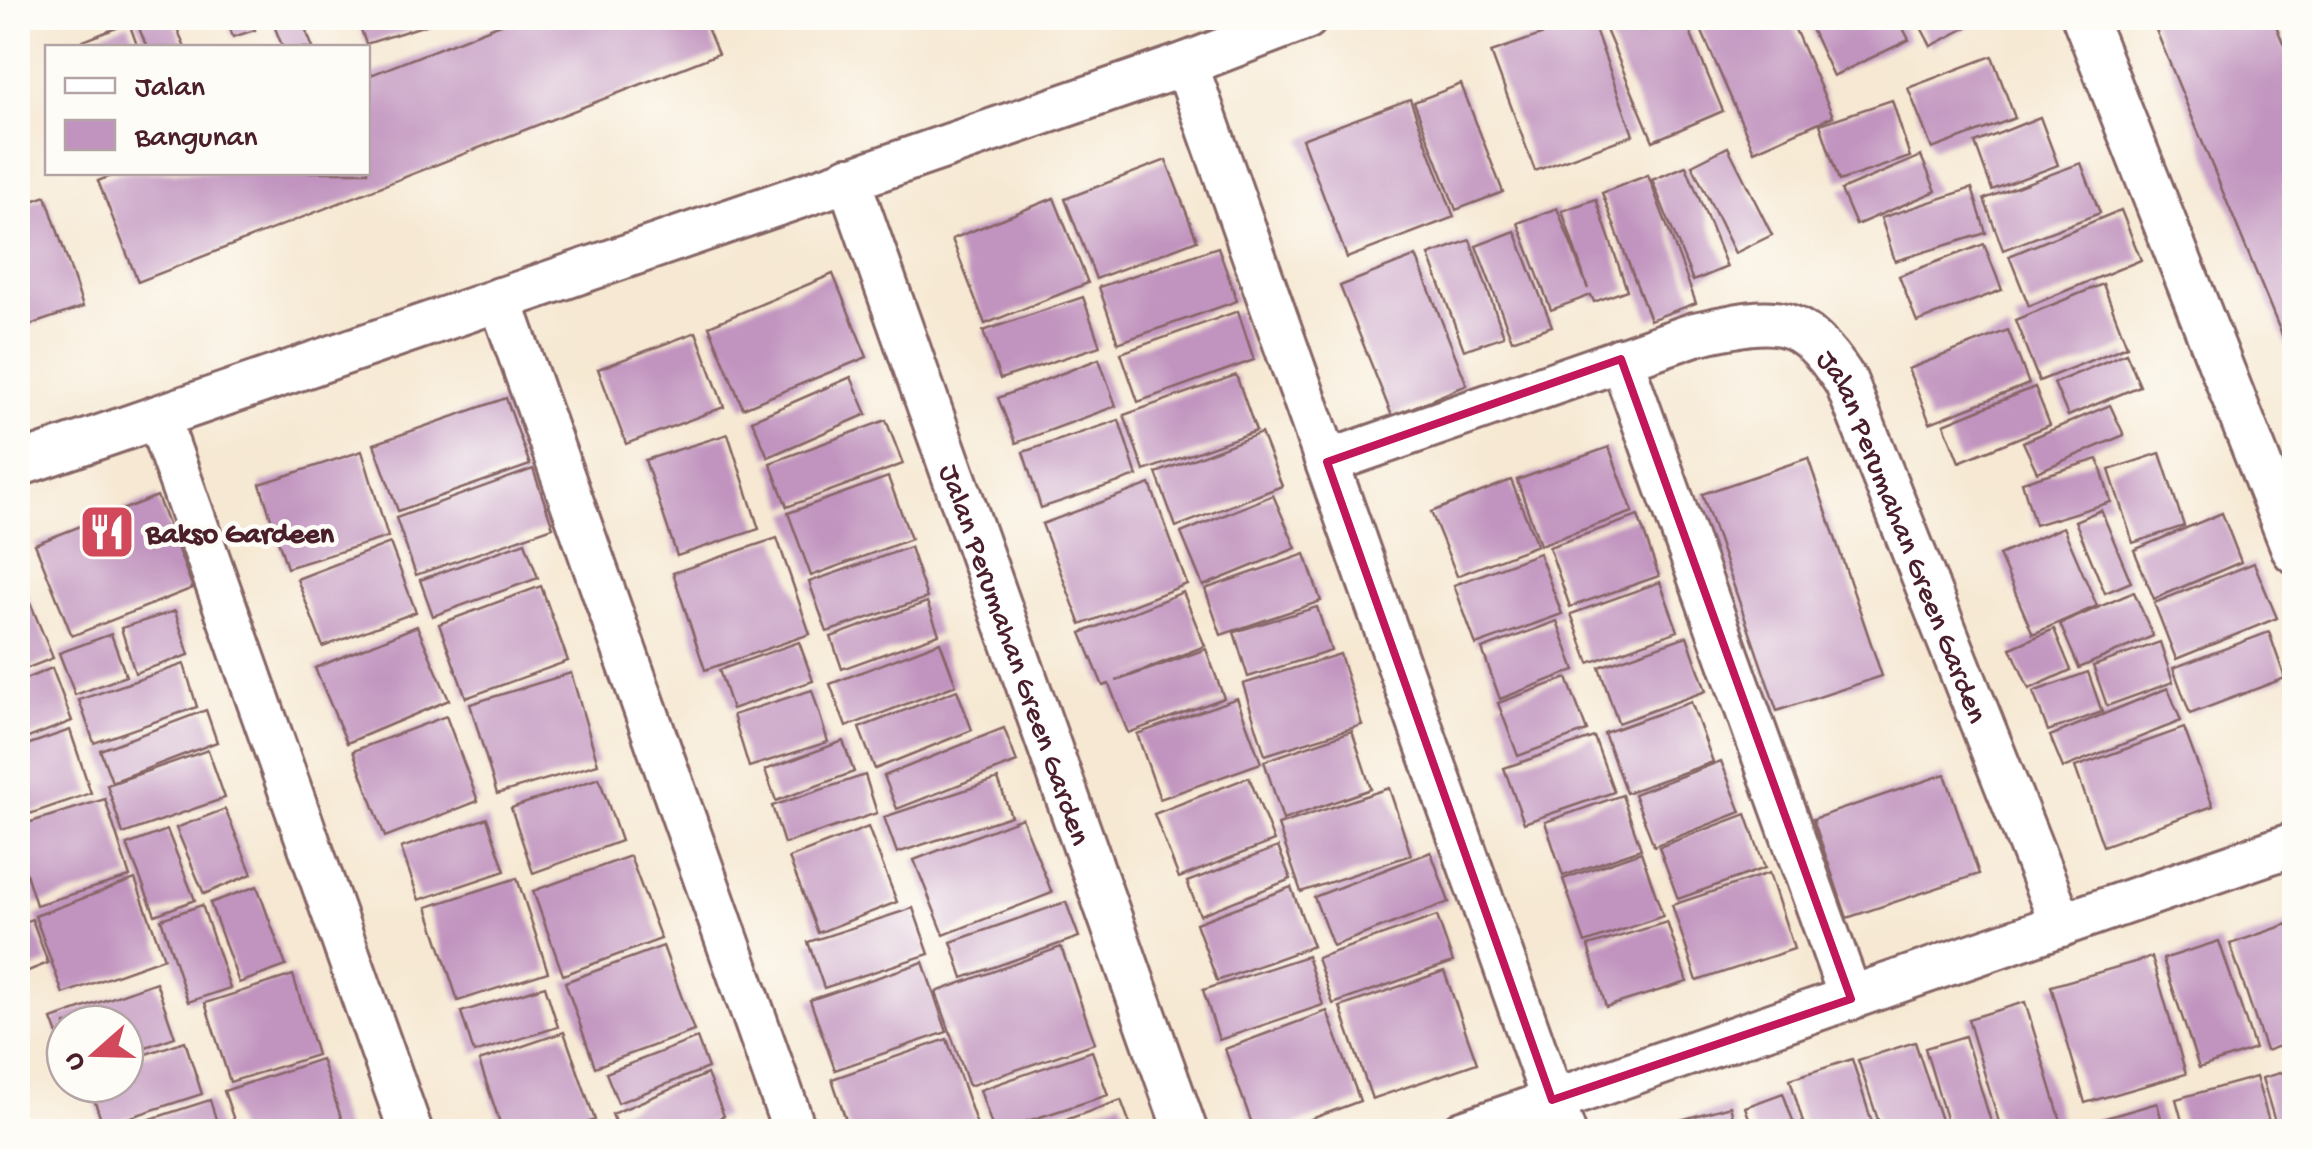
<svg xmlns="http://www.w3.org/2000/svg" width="2312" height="1149" viewBox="0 0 2312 1149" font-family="'Gochi Hand',sans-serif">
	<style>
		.building { fill: #c194bf }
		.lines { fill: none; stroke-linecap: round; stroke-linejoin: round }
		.minor-casing { stroke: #866565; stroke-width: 48 }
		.minor { stroke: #fff; stroke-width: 42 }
		.marked { fill: none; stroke: #c2185b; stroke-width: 8; stroke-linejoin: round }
		.labels { text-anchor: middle; stroke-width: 9; stroke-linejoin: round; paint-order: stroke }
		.poi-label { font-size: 30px; font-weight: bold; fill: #4a1f2b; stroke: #fdfcf7; text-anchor: start }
		.street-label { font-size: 30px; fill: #4a1f2b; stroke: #fdfcf7 }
	</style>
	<rect width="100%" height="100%" fill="#fdfcf7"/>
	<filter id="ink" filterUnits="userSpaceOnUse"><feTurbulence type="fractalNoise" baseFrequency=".01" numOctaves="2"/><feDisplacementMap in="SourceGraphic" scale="20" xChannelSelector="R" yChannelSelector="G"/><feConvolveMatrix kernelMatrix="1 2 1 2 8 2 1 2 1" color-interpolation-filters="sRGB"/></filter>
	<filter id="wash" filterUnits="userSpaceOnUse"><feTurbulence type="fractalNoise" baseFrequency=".0048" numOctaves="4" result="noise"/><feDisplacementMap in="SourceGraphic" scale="40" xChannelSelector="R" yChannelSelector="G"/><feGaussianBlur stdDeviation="2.25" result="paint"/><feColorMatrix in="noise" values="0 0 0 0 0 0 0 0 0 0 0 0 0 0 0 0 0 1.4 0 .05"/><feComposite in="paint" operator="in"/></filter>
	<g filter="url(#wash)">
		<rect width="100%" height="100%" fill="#f6e8d2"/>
		<g id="blocks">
			<g class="building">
				<path d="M135 18H173L185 48H147Z"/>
				<path d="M226 18H251L255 30 233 37Z"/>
				<path d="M271 18H301L313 48H283Z"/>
				<path d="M357 18H448L366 44Z"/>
				<path d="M516 18H703L718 54 138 282 98 181 120 172H368V76Z"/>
				<path d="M1591 18 1633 135 1535 171 1491 52Z"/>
				<path d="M1601 18H1684L1723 111 1653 141Z"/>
				<path d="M1696 18H1790L1833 116 1754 151Z"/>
				<path d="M1806 18H1898L1909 40 1833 76Z"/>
				<path d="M1916 18H1985L1931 46Z"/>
				<path d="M2151 18H2273L2294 70V364Z"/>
				<path d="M129 23 138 48H68V47Z"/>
				<path d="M1992 56 2015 118 1932 149 1908 88Z"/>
				<path d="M1461 84 1503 192 1456 210 1414 102Z"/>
				<path d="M1410 99 1454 217 1347 258 1302 139Z"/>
				<path d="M1892 100 1910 157 1839 181 1820 124Z"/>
				<path d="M2040 117 2058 165 1992 190 1975 143Z"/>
				<path d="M1728 147 1772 235 1735 253 1692 165Z"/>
				<path d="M1921 156 1936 191 1856 225 1841 190Z"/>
				<path d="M1166 160 1197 240 1096 279 1065 199Z"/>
				<path d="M2081 163 2100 213 2003 250 1984 199Z"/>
				<path d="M1686 166 1727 267 1693 281 1652 180Z"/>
				<path d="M1648 175 1696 303 1650 320 1602 193Z"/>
				<path d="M1972 188 1986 233 1895 261 1881 218Z"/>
				<path d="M46 196 83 307 18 329V206Z"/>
				<path d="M1054 198 1088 283 985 324 952 239Z"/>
				<path d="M1596 199 1627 290 1594 302 1591 295 1551 310 1518 223 1557 208 1588 289 1562 211Z"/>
				<path d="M2121 210 2141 260 2029 306 2009 256Z"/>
				<path d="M1515 231 1552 326 1512 340 1476 246Z"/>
				<path d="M1470 240 1504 336 1464 350 1429 255Z"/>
				<path d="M1984 244 2002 290 1917 322 1899 276Z"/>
				<path d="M1218 247 1237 301 1118 343 1099 287Z"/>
				<path d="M1416 256 1467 385 1392 416 1340 286Z"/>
				<path d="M833 274 867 357 743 408 709 326Z"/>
				<path d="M2103 284 2127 346 2039 381 2015 320Z"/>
				<path d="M1083 297 1100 346 1000 379 983 331Z"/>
				<path d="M1238 311 1254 360 1138 402 1121 353Z"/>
				<path d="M2008 330 2029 384 1930 423 1908 369Z"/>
				<path d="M696 332 724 407 626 444 598 369Z"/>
				<path d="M2126 353 2140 386 2068 416 2054 383Z"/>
				<path d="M1099 359 1116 406 1016 443 998 398Z"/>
				<path d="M1236 375 1256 431 1144 471 1124 415Z"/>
				<path d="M851 377 867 414 768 457 752 420Z"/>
				<path d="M2035 387 2050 425 1959 462 1944 424Z"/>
				<path d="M506 398 530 465 398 511 374 444Z"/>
				<path d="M2110 405 2124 435 2037 472 2023 442Z"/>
				<path d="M886 420 903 464 787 507 770 463Z"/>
				<path d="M1119 420 1137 476 1041 508 1023 452Z"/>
				<path d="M1261 433 1282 486 1176 527 1156 473Z"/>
				<path d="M728 434 759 529 677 556 645 460Z"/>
				<path d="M1609 447 1633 512 1540 545 1517 480Z"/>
				<path d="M362 451 388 537 287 568 260 484Z"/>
				<path d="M2160 453 2184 526 2133 543 2109 470Z"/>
				<path d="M1808 458 1882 676 1777 711 1702 494Z"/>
				<path d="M2098 459 2111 502 2035 525 2022 482Z"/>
				<path d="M533 469 553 527 416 575 396 518Z"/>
				<path d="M888 477 911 539 811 576 788 513Z"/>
				<path d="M1511 480 1537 545 1457 576 1431 512Z"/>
				<path d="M1150 484 1187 584 1081 625 1042 524Z"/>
				<path d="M1273 495 1296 548 1203 586 1181 533Z"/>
				<path d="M157 496 193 588 72 636 35 544Z"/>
				<path d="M2101 510 2131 582 2105 593 2075 521Z"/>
				<path d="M2222 513 2241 562 2154 599 2134 550Z"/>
				<path d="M1638 516 1659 576 1570 607 1549 547Z"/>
				<path d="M2063 527 2097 606 2033 634 1999 555Z"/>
				<path d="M777 538 810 634 705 670 673 573Z"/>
				<path d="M525 542 538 578 433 616 420 580Z"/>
				<path d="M390 543 416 612 323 647 297 579Z"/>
				<path d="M910 547 927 598 827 632 809 582Z"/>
				<path d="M1539 553 1562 614 1476 645 1454 585Z"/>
				<path d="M1305 554 1321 601 1221 635 1205 589Z"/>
				<path d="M2254 563 2277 618 2176 659 2154 603Z"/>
				<path d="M18 573 53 658 18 672Z"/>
				<path d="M1660 582 1678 631 1589 663 1571 614Z"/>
				<path d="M541 586 568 661 466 698 439 624Z"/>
				<path d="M1183 592 1205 646 1116 681 1206 649 1224 698 1128 733 1109 684 1103 686 1081 633Z"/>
				<path d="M2134 592 2153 636 2079 668 2060 624Z"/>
				<path d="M927 602 939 634 842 669 831 637Z"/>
				<path d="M1317 607 1331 651 1248 677 1234 632Z"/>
				<path d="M175 611 189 655 135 673 121 628Z"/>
				<path d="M1557 621 1575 670 1500 699 1482 649Z"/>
				<path d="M417 626 449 700 347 743 315 668Z"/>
				<path d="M2054 629 2071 670 2029 689 2011 648Z"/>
				<path d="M2269 632 2285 678 2190 714 2173 668Z"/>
				<path d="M111 634 126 676 75 695 59 653Z"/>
				<path d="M1687 636 1706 691 1618 723 1599 667Z"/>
				<path d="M799 642 813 681 732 709 719 670Z"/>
				<path d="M940 642 956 685 846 727 830 684Z"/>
				<path d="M2160 642 2173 682 2107 706 2093 666Z"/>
				<path d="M1340 654 1362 725 1265 755 1243 684Z"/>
				<path d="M184 664 197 707 94 743 79 700Z"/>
				<path d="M52 668 72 721 18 742V682Z"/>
				<path d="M2088 672 2102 712 2048 731 2033 692Z"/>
				<path d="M571 673 598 764 497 794 470 704Z"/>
				<path d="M1567 678 1587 731 1518 756 1498 703Z"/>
				<path d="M2168 688 2181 721 2063 768 2050 736Z"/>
				<path d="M812 690 828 742 749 767 733 715Z"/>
				<path d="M957 690 972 730 875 769 859 728Z"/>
				<path d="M1237 698 1261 763 1160 799 1137 734Z"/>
				<path d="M1691 702 1713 762 1626 793 1604 733Z"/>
				<path d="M206 710 217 742 112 782 100 750Z"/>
				<path d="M446 716 478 801 385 837 353 751Z"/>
				<path d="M1004 728 1017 762 897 809 884 776Z"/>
				<path d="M2184 728 2213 806 2103 846 2075 767Z"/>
				<path d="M70 730 91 793 18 818V748Z"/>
				<path d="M1352 731 1371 789 1283 820 1264 761Z"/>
				<path d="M1594 737 1614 792 1524 823 1504 768Z"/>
				<path d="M843 741 854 772 776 801 765 770Z"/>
				<path d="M208 750 225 798 123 834 107 785Z"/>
				<path d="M1721 761 1741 812 1654 846 1634 794Z"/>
				<path d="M1945 774 1979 874 1847 918 1813 819Z"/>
				<path d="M865 775 877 813 784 844 772 806Z"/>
				<path d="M1249 777 1274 841 1179 878 1154 814Z"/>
				<path d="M599 778 621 841 533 873 511 808Z"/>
				<path d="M998 779 1011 816 897 853 884 817Z"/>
				<path d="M1389 788 1411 855 1301 892 1278 825Z"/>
				<path d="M1622 795 1641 849 1563 876 1545 822Z"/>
				<path d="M105 799 130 877 36 905 18 848V826Z"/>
				<path d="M225 809 252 874 204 894 176 828Z"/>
				<path d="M1746 814 1765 868 1678 899 1659 847Z"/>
				<path d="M487 818 505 871 419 900 401 848Z"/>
				<path d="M1022 818 1052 893 944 935 914 860Z"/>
				<path d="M868 827 897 902 818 933 789 858Z"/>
				<path d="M167 830 195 900 155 915 127 845Z"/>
				<path d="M1278 847 1291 879 1200 915 1187 882Z"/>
				<path d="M1431 852 1449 902 1333 946 1314 897Z"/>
				<path d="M1641 852 1663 916 1585 943 1563 879Z"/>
				<path d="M630 856 661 939 563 975 533 891Z"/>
				<path d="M1769 873 1794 949 1697 981 1672 905Z"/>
				<path d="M517 878 548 972 458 1001 427 907Z"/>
				<path d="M135 879 164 958 63 994 35 916Z"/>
				<path d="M257 886 286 966 239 983 210 903Z"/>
				<path d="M1291 887 1313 946 1217 981 1196 923Z"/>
				<path d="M1066 902 1079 937 963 978 951 942Z"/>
				<path d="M202 905 230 988 188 1002 161 919Z"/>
				<path d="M913 908 929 954 824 988 808 942Z"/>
				<path d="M1437 916 1453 962 1333 1004 1317 958Z"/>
				<path d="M32 919 48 963 23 973 18 958V924Z"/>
				<path d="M1667 922 1687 982 1606 1007 1588 946Z"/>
				<path d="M2294 922V1041L2266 1051 2230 944Z"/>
				<path d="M2219 941 2255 1049 2199 1068 2163 959Z"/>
				<path d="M663 946 694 1031 595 1067 565 982Z"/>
				<path d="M1061 947 1095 1043 969 1086 936 992Z"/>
				<path d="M1307 956 1323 1005 1219 1040 1203 990Z"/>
				<path d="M2152 957 2186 1074 2085 1103 2051 986Z"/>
				<path d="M923 962 947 1032 835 1070 810 1000Z"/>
				<path d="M1444 971 1477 1063 1372 1099 1340 1007Z"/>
				<path d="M293 975 317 1055 230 1082 205 1003Z"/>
				<path d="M156 982 175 1037 125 1054V1024H65V1054L52 1019Z"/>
				<path d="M545 986 558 1027 474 1053 461 1012Z"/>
				<path d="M2025 1002 2061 1121 2028 1132H2002L1968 1019Z"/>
				<path d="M1327 1011 1360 1101 1276 1132H1255L1225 1049Z"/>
				<path d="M564 1032 595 1120 563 1132H503L479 1061Z"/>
				<path d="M1965 1036 1994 1132H1950L1925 1048Z"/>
				<path d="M697 1038 708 1068 618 1103 606 1073Z"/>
				<path d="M947 1039 977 1125 958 1132H850L832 1079Z"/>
				<path d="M185 1041 202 1094 103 1126 89 1084H125V1061Z"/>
				<path d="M1915 1042 1945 1132H1882L1858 1060Z"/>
				<path d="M1092 1051 1108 1095 994 1132 980 1090Z"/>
				<path d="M321 1059 346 1132H238L224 1091Z"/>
				<path d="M1852 1059 1875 1132H1806L1790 1079Z"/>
				<path d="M2294 1069V1132H2278L2262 1078Z"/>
				<path d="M707 1074 724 1116 688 1132H619L612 1114Z"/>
				<path d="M2256 1077 2272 1132H2185L2176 1099Z"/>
				<path d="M1783 1093 1797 1132H1754L1745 1107Z"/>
				<path d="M210 1100 220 1132H113V1131Z"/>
				<path d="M1121 1100 1133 1132H1035V1131Z"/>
				<path d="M2157 1103 2165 1132H2064V1130Z"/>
				<path d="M1730 1106 1737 1132H1646L1645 1130Z"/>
			</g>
		</g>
	</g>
	<g filter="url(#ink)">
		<use href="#blocks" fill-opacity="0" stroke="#866565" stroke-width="2.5"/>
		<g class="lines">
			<g class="minor-casing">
				<g id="minor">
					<path d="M2084 18 2294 551"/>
					<path d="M1186 64 1564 1132"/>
					<path id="s1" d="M848 178 1186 1132"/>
					<path d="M500 299 795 1132"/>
					<path d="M1621 359 1851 999"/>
					<path d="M158 417 411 1132"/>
					<path id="s2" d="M1327 462 1695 334C1774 317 1798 309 1846 382L2062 925"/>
					<path d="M18 465 1186 64 1306 18"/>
					<path d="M1463 1132 2294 844"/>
				</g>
			</g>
			<use href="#minor" class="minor"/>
		</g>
	</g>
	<path class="marked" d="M1621 359 1851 999 1552 1100 1327 462Z"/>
	<defs>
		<g id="restaurant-square" transform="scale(2.875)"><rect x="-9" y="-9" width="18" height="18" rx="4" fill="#d1495b" stroke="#fdfcf7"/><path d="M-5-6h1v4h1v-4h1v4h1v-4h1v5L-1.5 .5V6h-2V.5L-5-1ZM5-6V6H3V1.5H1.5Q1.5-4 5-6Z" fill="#fff"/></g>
	</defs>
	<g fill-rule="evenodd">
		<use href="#restaurant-square" x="107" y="532"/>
	</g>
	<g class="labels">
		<g class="poi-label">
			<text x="146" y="542">Bakso Gardeen</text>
		</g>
		<g class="street-label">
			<text dy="10" stroke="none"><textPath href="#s2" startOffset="730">Jalan Perumahan Green Garden</textPath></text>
			<text dy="10" stroke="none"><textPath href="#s1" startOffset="505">Jalan Perumahan Green Garden</textPath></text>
		</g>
	</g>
	<rect width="2312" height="1149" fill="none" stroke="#fdfcf7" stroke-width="60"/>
	<rect x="45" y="45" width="325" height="130" fill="#fdfcf7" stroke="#b5a4a5" stroke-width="2.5"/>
	<rect x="65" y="78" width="50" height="15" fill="#ffffff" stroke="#b5a4a5" stroke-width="2.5"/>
	<text x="135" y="95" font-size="30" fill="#4a1f2b">Jalan</text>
	<rect x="65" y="120" width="50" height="30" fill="#c194bf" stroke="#b5a4a5" stroke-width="2.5"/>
	<text x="135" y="145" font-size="30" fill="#4a1f2b">Bangunan</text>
	<g transform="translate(95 1054) rotate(250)"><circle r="48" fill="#fdfcf7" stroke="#b5a4a5" stroke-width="2.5"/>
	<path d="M0-8L18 38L0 25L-18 38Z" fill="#d1495b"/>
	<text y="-15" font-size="28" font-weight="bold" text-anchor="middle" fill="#4a1f2b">U</text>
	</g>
</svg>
